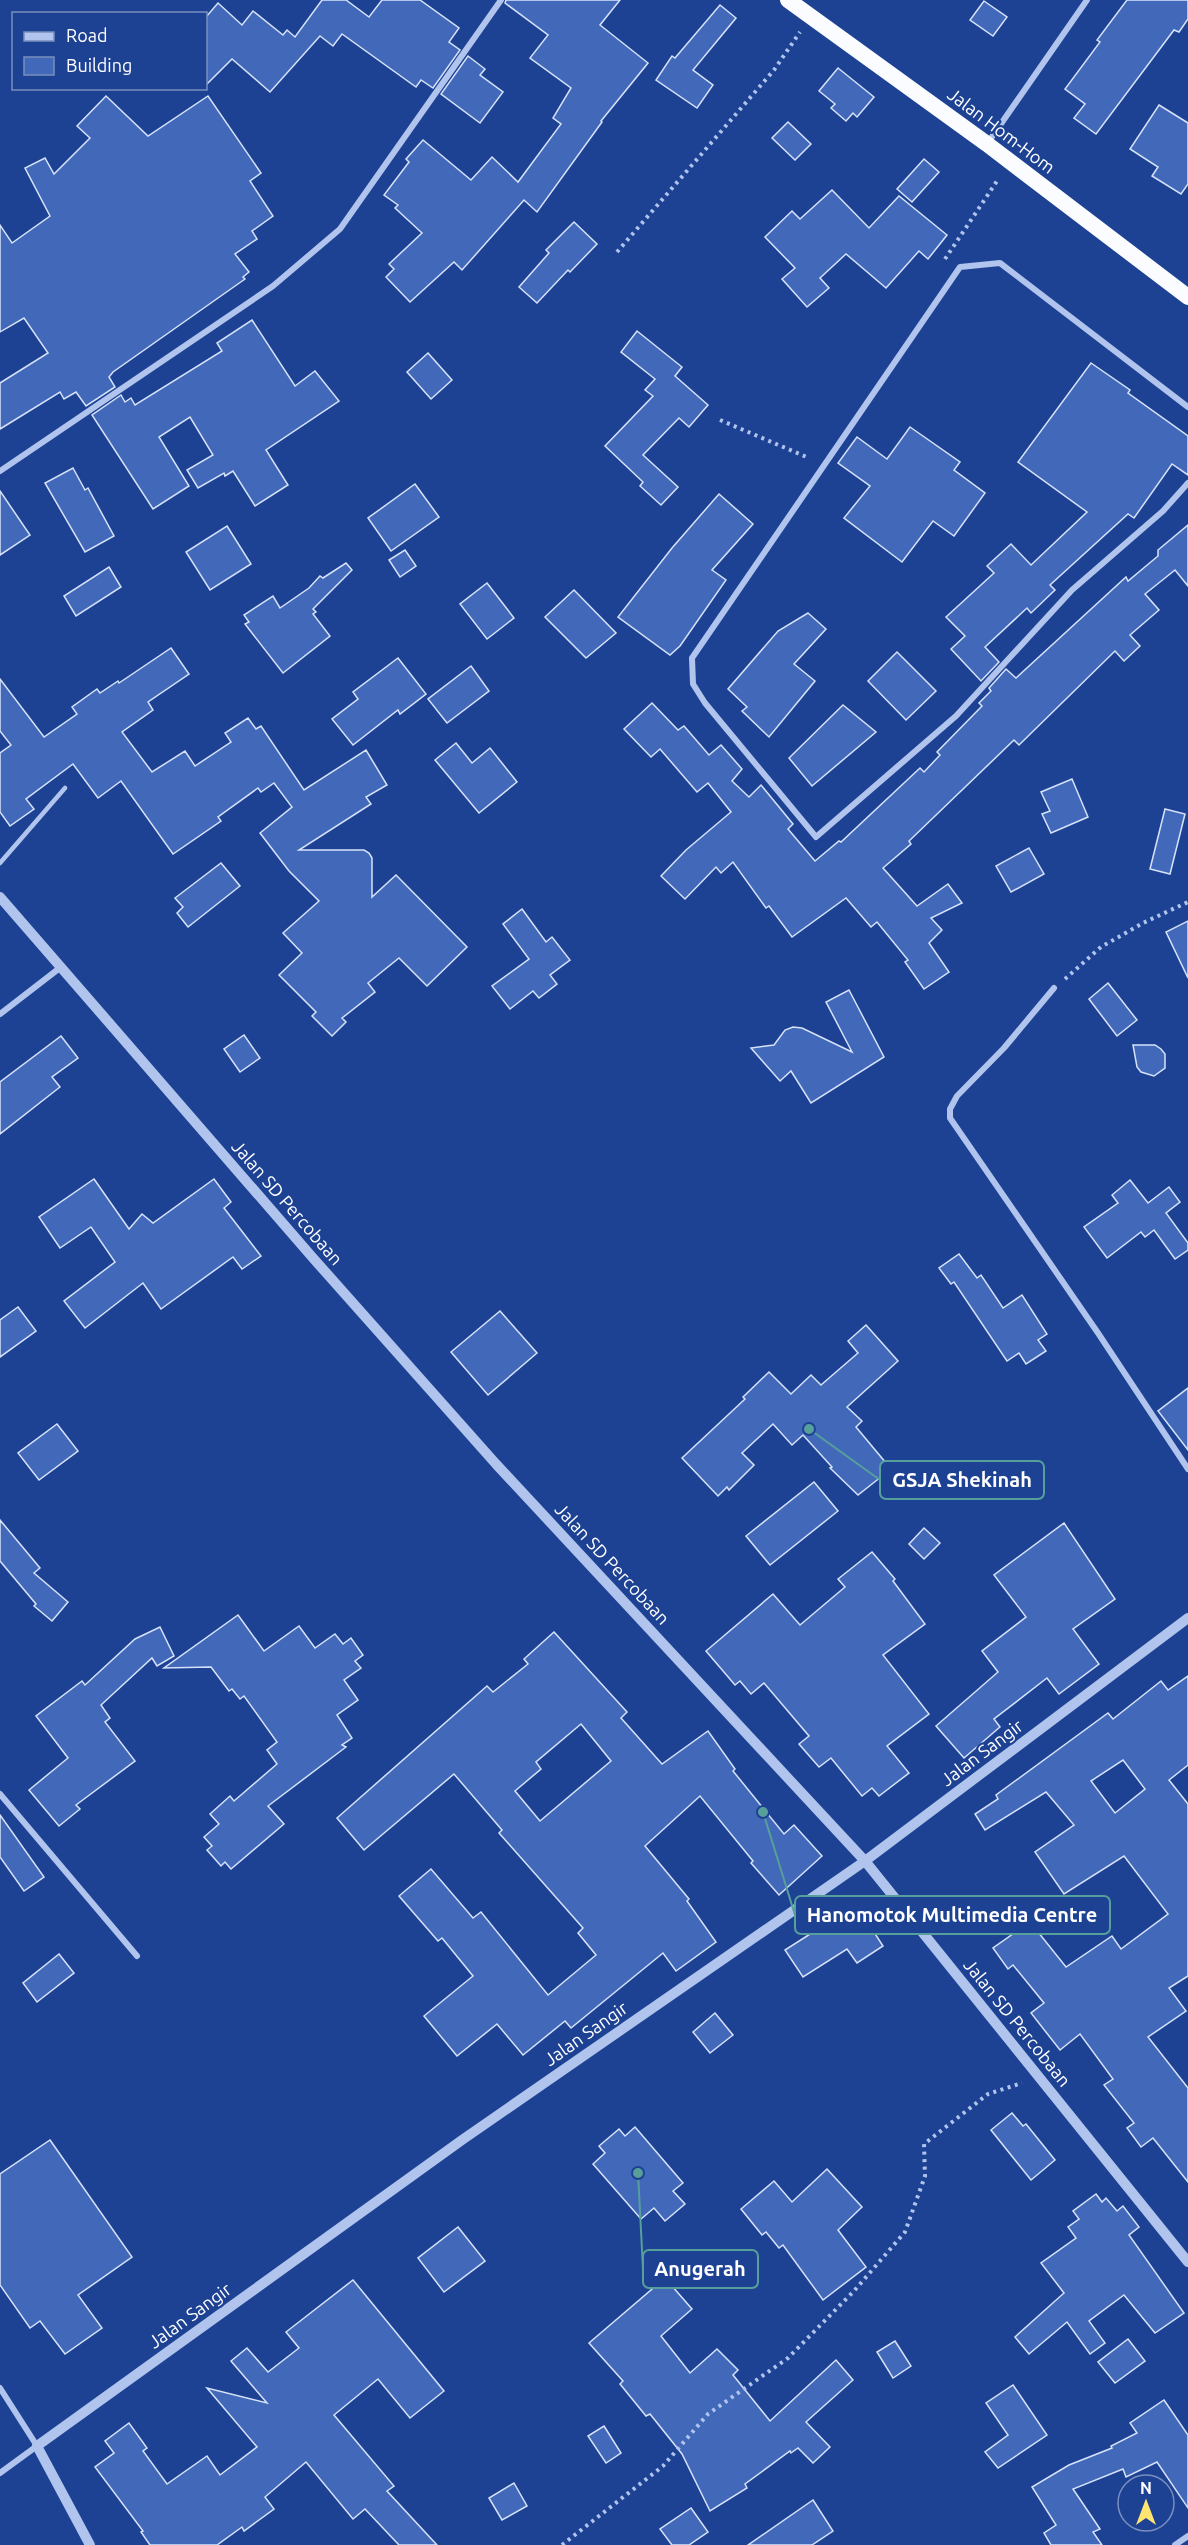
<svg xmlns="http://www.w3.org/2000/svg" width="1188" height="2545" viewBox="0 0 1188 2545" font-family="Ubuntu,sans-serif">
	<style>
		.building { fill: #4269b9; stroke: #d6e2fa; stroke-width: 1.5; fill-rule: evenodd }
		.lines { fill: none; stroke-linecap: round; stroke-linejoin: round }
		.path { stroke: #b0c4ee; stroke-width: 4; stroke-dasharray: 3 4.5; stroke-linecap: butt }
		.service { stroke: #b0c4ee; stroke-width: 4.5 }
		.minor { stroke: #b0c4ee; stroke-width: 6 }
		.tertiary { stroke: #b0c4ee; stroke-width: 10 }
		.trunk { stroke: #fbfcff; stroke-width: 16 }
		.labels { text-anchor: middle; stroke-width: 4.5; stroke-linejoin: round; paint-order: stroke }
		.street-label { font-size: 18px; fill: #fff; stroke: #1e4293 }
		.leader { fill: none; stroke: #579f9a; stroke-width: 2 }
		.callout-dot { fill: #579f9a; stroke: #1e4293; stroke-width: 2 }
		.callout { fill: #1e4293; stroke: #579f9a; stroke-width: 2 }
		.callout-label { font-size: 20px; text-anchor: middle; font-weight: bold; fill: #fff }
	</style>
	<rect width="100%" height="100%" fill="#1e4293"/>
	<g class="building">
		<path d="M322 0H346L369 17 382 0H420L459 28 449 42 460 50 433 88 421 80 416 87 342 34 333 46 320 36 270 92 232 59 206 85V17L218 3 242 25 253 11 283 35 287 30 295 37Z"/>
		<path d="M506 0H620L600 25 648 63 601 121 602 122 537 212 524 200 462 270 454 262 410 302 386 277 394 269 389 264 422 233 395 208 398 205 384 195 409 162 406 159 423 140 471 180 492 157 518 182 561 124 553 118 571 88 530 58 548 35 505 3Z"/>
		<path d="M1127 0H1188V19L1179 32 1174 30 1096 134 1074 118 1085 104 1065 89 1100 42 1097 40Z"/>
		<path d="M984 1 1007 17 993 36 970 20Z"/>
		<path d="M720 5 736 18 693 70 713 85 697 108 656 80 672 56 675 58Z"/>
		<path d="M468 56 485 69 480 75 503 92 480 123 441 94Z"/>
		<path d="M838 68 874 97 857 117 853 113 846 121 831 108 835 104 819 91Z"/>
		<path d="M106 96 148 136 208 96 261 173 250 181 273 216 252 231 257 239 235 254 249 272 243 277 245 279 113 372 109 377 115 387 86 406 76 392 64 399 60 392 0 429V383L48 353 24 318 0 332V225L12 243 50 216 25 168 45 158 54 174 90 138 77 126Z"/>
		<path d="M1159 105 1188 123V184L1181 194 1152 176 1158 167 1130 149Z"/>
		<path d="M788 122 811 144 795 160 772 138Z"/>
		<path d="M924 159 939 172 912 202 897 189Z"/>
		<path d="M832 190 869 228 899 196 947 235 928 259 919 251 886 288 846 254 820 278 829 288 807 307 782 279 795 268 765 237 792 211 800 219Z"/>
		<path d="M574 222 597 244 570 272 568 270 537 303 519 287 549 253 546 250Z"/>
		<path d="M252 320 295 386 315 371 339 401 266 450 288 485 255 506 233 471 225 476 224 473 198 488 187 470 213 455 190 417 159 437 189 486 153 509 92 415 121 395 125 402 131 398 135 405 222 351 217 343Z"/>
		<path d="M637 331 682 367 675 376 708 405 689 427 679 418 643 455 678 487 661 505 640 486 643 482 605 446 653 396 645 390 655 379 621 352Z"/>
		<path d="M428 353 452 380 431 399 407 372Z"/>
		<path d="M1091 363 1130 390 1128 393 1188 436V475L1172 464 1134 518 1128 514 1050 585 1055 590 1031 613 1027 608 985 647 999 662 981 681 951 649 965 636 946 617 994 573 987 566 1011 544 1031 565 1087 512 1018 462Z"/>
		<path d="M910 427 960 462 954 470 985 493 954 536 933 521 902 562 844 518 870 486 838 463 857 437 887 459Z"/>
		<path d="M73 468 85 490 88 488 114 536 85 552 45 483Z"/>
		<path d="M415 484 439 517 391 551 368 518Z"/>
		<path d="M0 491 30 535 0 555Z"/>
		<path d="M719 494 753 524 712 570 726 580 680 646 670 655 618 617 672 548Z"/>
		<path d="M1188 525V586L1175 570 1145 594 1159 610 1130 635 1140 646 1124 661 1115 651 1019 745 1014 740 909 841 911 844 883 868 917 906 948 884 962 903 931 918 942 930 929 943 949 972 924 989 905 962 908 960 877 922 871 927 846 898 792 937 769 906 766 908 733 862 721 873 716 867 685 899 661 876 686 850 731 812 708 783 697 792 660 749 651 757 624 729 652 703 678 730 684 726 709 755 721 745 742 769 732 781 749 797 761 785 793 824 788 829 815 861 839 841 841 842 920 768 924 772 940 755 937 752 982 706 979 703 991 691 989 688 1006 669 1016 678 1126 577 1128 581 1158 556V550Z"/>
		<path d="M227 526 251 564 210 590 186 552Z"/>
		<path d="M405 550 416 566 400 577 389 560Z"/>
		<path d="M346 563 352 570 313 609 316 612 313 614 330 636 283 673 245 624 249 622 244 615 273 596 280 608 309 588 320 576 323 578Z"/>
		<path d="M109 567 121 587 76 616 64 596Z"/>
		<path d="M487 583 514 618 487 639 460 604Z"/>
		<path d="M574 590 616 633 586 658 545 617Z"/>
		<path d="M808 613 826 629 794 664 815 681 769 737 742 711 747 707 728 689 778 631Z"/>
		<path d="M171 648 189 674 148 702 153 710 122 732 152 772 185 751 195 766 231 742 225 733 248 718 256 729 261 726 304 790 366 750 387 785 366 797 371 804 299 850H364L369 853 372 858V897L396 875 467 947 427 986 399 958 368 983 375 992 342 1018 346 1022 332 1036 312 1016 316 1012 279 975 302 953 283 933 319 901 289 871 260 833 292 807 274 783 261 792 258 788 218 817 221 821 173 854 121 781 98 798 73 764 26 799 34 809 10 826 0 812V753L11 745 0 731V679L44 737 77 714 72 707 97 689 100 693 118 681 119 683Z"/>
		<path d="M897 652 936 691 906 720 868 681Z"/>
		<path d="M398 658 426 694 400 714 398 710 353 745 332 719 358 699 353 692Z"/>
		<path d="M471 666 489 691 447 723 428 699Z"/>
		<path d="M843 705 876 732 812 786 789 758Z"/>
		<path d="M456 743 472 763 490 748 517 782 479 813 435 760Z"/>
		<path d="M1072 779 1088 817 1051 833 1042 814 1050 811 1041 792Z"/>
		<path d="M1165 809 1185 814 1170 874 1150 869Z"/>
		<path d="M1029 848 1044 874 1011 892 996 866Z"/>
		<path d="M221 863 240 886 188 927 177 913 183 907 175 898Z"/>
		<path d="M522 909 546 942 552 937 570 960 550 975 557 984 539 998 533 991 510 1009 492 986 529 959 503 924Z"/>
		<path d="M1188 921V978L1166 932Z"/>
		<path d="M1108 983 1137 1020 1117 1036 1089 999Z"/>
		<path d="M849 990 884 1057 811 1103 791 1071 780 1081 751 1048 774 1045 785 1030 793 1027 802 1028 852 1052 826 1002Z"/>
		<path d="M244 1035 260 1058 240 1072 224 1049Z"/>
		<path d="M61 1036 78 1058 52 1077 60 1087 0 1134V1082Z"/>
		<path d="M1133 1045H1155L1161 1049 1165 1054V1068L1154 1076 1141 1072 1137 1067Z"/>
		<path d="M94 1179 129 1229 142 1214 153 1223 214 1179 231 1202 224 1208 261 1256 242 1269 233 1257 161 1309 143 1283 85 1328 64 1301 115 1262 91 1227 60 1248 39 1217Z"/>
		<path d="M1130 1180 1148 1203 1169 1187 1180 1202 1166 1213 1188 1243V1250L1175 1259 1154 1230 1145 1237 1141 1232 1107 1258 1084 1227 1118 1203 1112 1195Z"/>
		<path d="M959 1254 977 1278 981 1275 1003 1308 1022 1295 1047 1334 1038 1340 1046 1351 1026 1364 1019 1353 1007 1361 954 1282 951 1284 939 1268Z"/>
		<path d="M18 1307 36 1331 0 1357V1320Z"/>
		<path d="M500 1311 537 1353 488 1395 451 1352Z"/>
		<path d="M866 1325 898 1361 847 1407 862 1421 856 1427 891 1469 858 1495 830 1468 832 1467 803 1435 792 1445 773 1424 742 1453 754 1465 729 1490 727 1487 718 1496 682 1458 745 1399 743 1397 769 1372 791 1394 811 1375 821 1385 858 1353 848 1341Z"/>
		<path d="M1188 1388V1450L1158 1411Z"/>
		<path d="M57 1424 78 1451 39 1480 18 1453Z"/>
		<path d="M814 1482 838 1511 770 1565 746 1536Z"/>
		<path d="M0 1520 40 1568 34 1573 68 1602 52 1621 34 1606 36 1604 0 1561Z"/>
		<path d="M1064 1523 1115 1599 1073 1629 1099 1664 1059 1694 1047 1678 994 1719 1000 1727 964 1758 936 1726 998 1672 982 1651 1026 1617 994 1575Z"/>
		<path d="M924 1528 940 1543 924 1559 909 1544Z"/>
		<path d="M872 1552 895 1579 893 1581 925 1624 883 1655 929 1714 887 1746 909 1773 879 1796 872 1788 862 1796 831 1758 819 1767 799 1744 809 1736 764 1683 751 1694 740 1681 735 1685 706 1651 773 1594 800 1625 845 1587 838 1579Z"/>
		<path d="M238 1615 264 1651 299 1626 315 1648 335 1634 343 1644 351 1638 363 1655 355 1661 361 1668 344 1680 358 1700 337 1715 352 1738 342 1745 346 1747 268 1806 284 1824 231 1869 225 1862 221 1866 207 1850 212 1846 204 1837 219 1824 210 1814 230 1796 234 1801 277 1764 267 1750 277 1742 244 1696 240 1699 232 1689 229 1691 211 1667 164 1668Z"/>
		<path d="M160 1627 174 1656 157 1666 152 1658 101 1705 110 1718 105 1722 135 1761 76 1805 80 1809 59 1826 29 1790 68 1758 36 1716 82 1681 85 1685 135 1639Z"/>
		<path d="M554 1632 627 1712 621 1718 662 1764 708 1731 735 1769 733 1771 784 1834 794 1825 822 1856 779 1895 751 1863 753 1861 700 1796 645 1846 689 1899 687 1901 716 1942 676 1971 663 1953 571 2028 565 2021 523 2055 497 2024 457 2056 424 2016 473 1976 442 1938 438 1941 399 1896 431 1869 473 1918 481 1912 548 1995 596 1955 578 1933 583 1928 499 1833 502 1830 454 1774 364 1850 337 1818 487 1686 493 1692 528 1664 524 1659ZM581 1724 611 1761 540 1821 515 1791 541 1769 536 1762Z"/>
		<path d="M1188 1676V1765L1169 1780 1188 1804V1976L1169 1988 1186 2011 1148 2037 1188 2088V2182L1153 2138 1141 2147 1127 2128 1134 2123 1104 2085 1113 2079 1080 2034 1060 2050 1031 2013 1044 2003 1013 1965 1008 1969 993 1948 1030 1922 1066 1967 1112 1936 1121 1949 1168 1914 1124 1856 1064 1894 1035 1852 1074 1825 1046 1792 985 1830 975 1814 998 1799 996 1795 1108 1713 1113 1719 1161 1681 1168 1690ZM1123 1760 1145 1789 1115 1813 1091 1781Z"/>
		<path d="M0 1815 44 1877 24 1891 0 1857Z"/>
		<path d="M854 1897 873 1924 870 1926 883 1946 857 1963 847 1949 803 1977 785 1950 818 1929 815 1925Z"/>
		<path d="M59 1954 74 1973 37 2002 23 1983Z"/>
		<path d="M715 2013 733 2035 710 2053 693 2032Z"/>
		<path d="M1012 2113 1023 2126 1026 2124 1055 2160 1031 2180 991 2130Z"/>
		<path d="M635 2127 683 2183 673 2191 685 2204 665 2221 654 2208 641 2219 593 2164 605 2153 599 2146 619 2129 625 2136Z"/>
		<path d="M50 2140 132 2257 78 2295 102 2328 65 2354 40 2321 30 2328 0 2285V2174Z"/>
		<path d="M827 2169 862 2207 838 2230 866 2267 823 2300 783 2245 779 2248 766 2232 762 2235 741 2209 774 2181 792 2202Z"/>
		<path d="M1096 2194 1102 2202 1106 2198 1117 2211 1123 2206 1139 2227 1129 2235 1184 2313 1155 2333 1124 2295 1089 2321 1105 2343 1090 2354 1067 2322 1029 2354 1015 2337 1064 2293 1041 2263 1076 2238 1068 2227 1079 2219 1073 2211Z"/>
		<path d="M458 2227 485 2261 444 2292 418 2258Z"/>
		<path d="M665 2278 692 2309 661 2336 690 2373 717 2349 738 2370 733 2375 770 2421 836 2360 853 2380 806 2422 830 2447 813 2463 798 2448 791 2453 790 2451 745 2484 747 2488 710 2511 682 2454 650 2414 646 2416 620 2384 623 2381 589 2343Z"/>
		<path d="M353 2280 444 2391 410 2418 378 2379 334 2415 394 2486 387 2491 437 2545H399L365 2509 353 2519 306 2462 265 2497 274 2509 244 2531 242 2527 217 2545H150L141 2532 143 2531 95 2467 114 2453 105 2441 129 2423 147 2448 143 2451 167 2484 207 2456 220 2475 257 2447 207 2388 267 2403 231 2361 247 2348 268 2372 299 2348 286 2332Z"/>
		<path d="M1128 2339 1145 2361 1115 2383 1098 2362Z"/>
		<path d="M895 2341 911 2366 893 2378 877 2352Z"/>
		<path d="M1013 2385 1047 2435 998 2468 985 2452 1008 2435 986 2403Z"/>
		<path d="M1164 2400 1188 2435V2508L1157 2462 1126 2477 1123 2469 1073 2489 1100 2529 1093 2532 1102 2545H1051L1044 2533 1056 2525 1032 2487 1069 2465 1112 2448 1111 2446 1137 2433 1130 2423Z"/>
		<path d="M604 2426 621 2453 606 2463 588 2436Z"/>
		<path d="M514 2483 527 2506 502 2520 489 2498Z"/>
		<path d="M813 2500 833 2531 812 2545H748Z"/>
		<path d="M691 2508 708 2532 689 2545H672L660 2529Z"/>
	</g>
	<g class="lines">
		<g class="path">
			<path d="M617 252 774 70 800 32"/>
			<path d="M945 259 999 178"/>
			<path d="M720 420 809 458"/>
			<path d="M1065 979 1101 947 1143 923 1188 902"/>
			<path d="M562 2545 663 2466 708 2414 788 2358 854 2291 905 2232 925 2176 924 2144 988 2094 1022 2083"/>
		</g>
		<path class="service" d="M0 863 65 788"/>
		<g class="minor">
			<path d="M987 144 1087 0"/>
			<path d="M1188 407 1000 263 960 267 692 658 693 684 705 703 816 837 956 716 1072 590 1163 511 1188 483"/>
			<path d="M0 471 273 286 340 229 501 0"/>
			<path d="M1054 988 1004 1048 957 1096 950 1109V1118L1098 1333 1188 1469"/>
			<path d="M0 1014 61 967"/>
			<path d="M0 1794 137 1956"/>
			<path d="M0 2388 37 2446 0 2473"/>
			<path d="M1175 2545 1188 2536"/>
		</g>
		<g class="tertiary">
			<path d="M0 897 313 1258 496 1464 865 1861 1188 2262"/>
			<path d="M90 2545 37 2446 462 2140 865 1861 1188 1618"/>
		</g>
		<path class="trunk" d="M788 0 987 144 1188 297"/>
	</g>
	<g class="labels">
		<g class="street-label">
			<text transform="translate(1001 131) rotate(37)" y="6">Jalan Hom-Hom</text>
			<text transform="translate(287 1203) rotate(49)" y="6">Jalan SD Percobaan</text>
			<text transform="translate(612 1564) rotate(47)" y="6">Jalan SD Percobaan</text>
			<text transform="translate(982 1753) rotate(-37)" y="6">Jalan Sangir</text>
			<text transform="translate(1017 2023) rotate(51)" y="6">Jalan SD Percobaan</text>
			<text transform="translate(586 2034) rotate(-35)" y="6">Jalan Sangir</text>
			<text transform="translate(190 2316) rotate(-36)" y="6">Jalan Sangir</text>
		</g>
	</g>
	<path class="leader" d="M809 1429L880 1480M763 1812L795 1915M638 2173L643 2269"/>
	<g class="callout-dot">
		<circle cx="809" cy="1429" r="6"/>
		<circle cx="763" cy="1812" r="6"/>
		<circle cx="638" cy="2173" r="6"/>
	</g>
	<g class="callout">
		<rect x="880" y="1461" width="164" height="38" rx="6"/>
		<rect x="795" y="1896" width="315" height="38" rx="6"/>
		<rect x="643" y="2250" width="115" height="38" rx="6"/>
	</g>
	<g class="callout-label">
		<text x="962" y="1487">GSJA Shekinah</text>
		<text x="952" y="1922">Hanomotok Multimedia Centre</text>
		<text x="700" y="2276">Anugerah</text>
	</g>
	<rect x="12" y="12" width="195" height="78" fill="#1e4293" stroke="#788ebe" stroke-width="1.5"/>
	<rect x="24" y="32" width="30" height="9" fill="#b0c4ee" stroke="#788ebe" stroke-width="1.5"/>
	<text x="66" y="42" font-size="18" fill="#ffffff">Road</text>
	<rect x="24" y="57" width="30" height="18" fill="#4269b9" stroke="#788ebe" stroke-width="1.5"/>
	<text x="66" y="72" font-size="18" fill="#ffffff">Building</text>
	<g transform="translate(1146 2503)"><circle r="28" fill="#1e4293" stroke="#788ebe" stroke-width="1.5"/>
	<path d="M0-4.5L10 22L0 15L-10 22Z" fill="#fde56f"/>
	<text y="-9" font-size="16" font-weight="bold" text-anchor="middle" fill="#ffffff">N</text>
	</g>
</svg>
